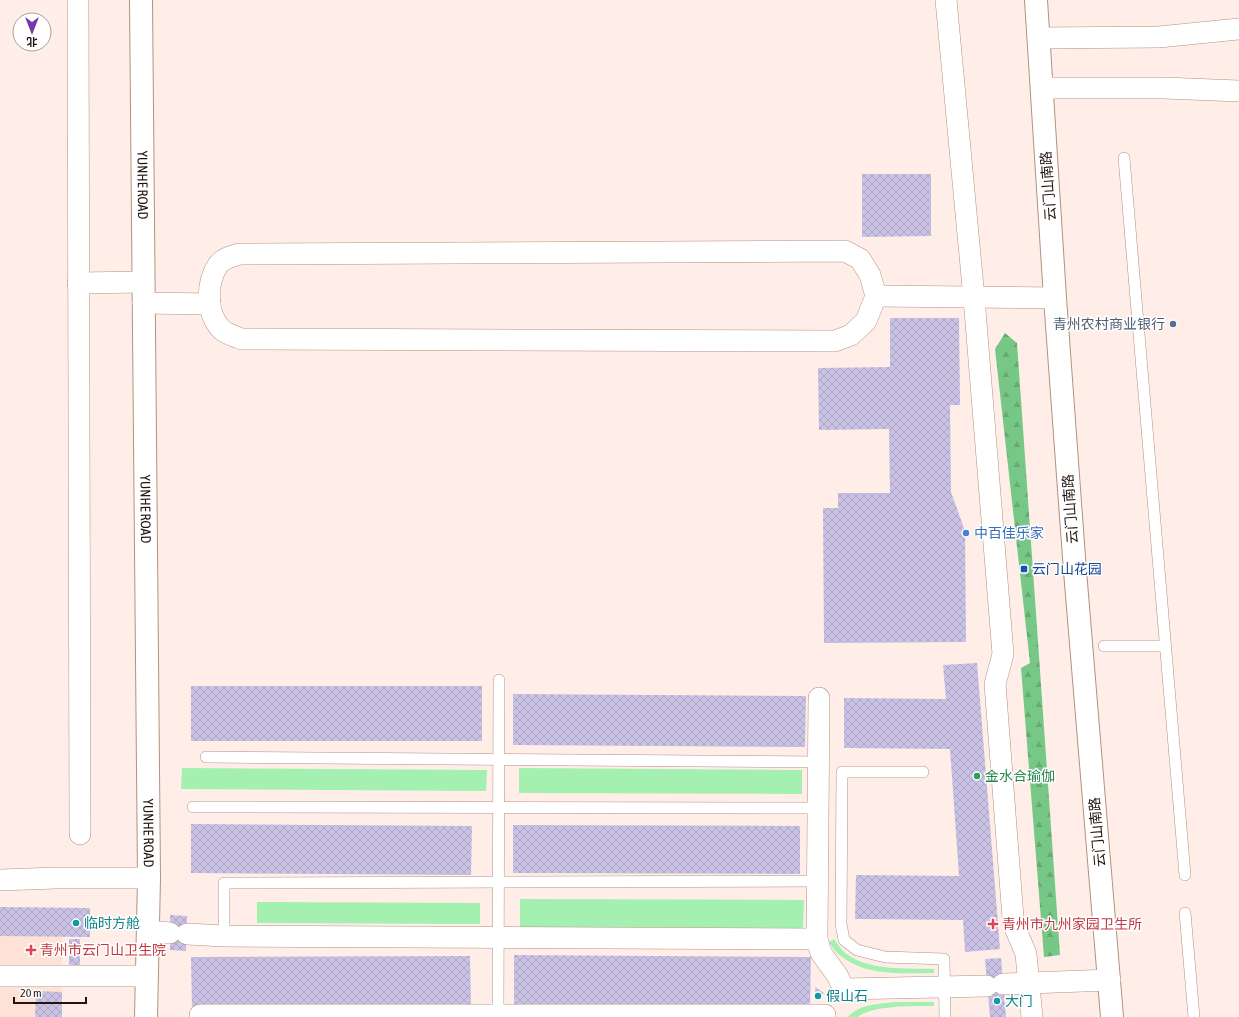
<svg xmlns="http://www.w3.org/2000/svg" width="1239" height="1017" viewBox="0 0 1239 1017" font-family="'Asap Condensed','Noto Sans SC',sans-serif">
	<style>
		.built { fill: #fee2d5 }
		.grass { fill: #a3f0b1 }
		.forest { fill: url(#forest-firs) }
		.building { fill: url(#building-cross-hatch) }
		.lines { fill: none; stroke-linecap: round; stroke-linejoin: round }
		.lane-casing { stroke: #b49180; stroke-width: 12 }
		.street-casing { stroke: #b49180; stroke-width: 22 }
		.secondary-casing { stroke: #b49180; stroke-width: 24 }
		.lane { stroke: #fff; stroke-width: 11 }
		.street { stroke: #fff; stroke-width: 21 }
		.secondary { stroke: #fff; stroke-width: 22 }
		.service-dot { fill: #5c6f8a; stroke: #fff; stroke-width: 1.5 }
		.shop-dot { fill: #3f7fe0; stroke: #fff; stroke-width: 1.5 }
		.transit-dot { fill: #1a4fb4; stroke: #fff; stroke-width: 1.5 }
		.leisure-dot { fill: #2e9e5b; stroke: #fff; stroke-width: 1.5 }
		.culture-dot { fill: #0f9aa8; stroke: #fff; stroke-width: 1.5 }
		.health-dot { fill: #e0444e; stroke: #fff; stroke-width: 1.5 }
		.labels { text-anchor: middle; stroke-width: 3; stroke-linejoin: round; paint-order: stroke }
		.street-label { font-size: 14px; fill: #21140e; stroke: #fff }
		.service-label { font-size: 14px; fill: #4e5e75; stroke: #fff; text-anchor: end }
		.shop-label { font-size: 14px; fill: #366cbe; stroke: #fff; text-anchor: start }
		.transit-label { font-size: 14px; fill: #164399; stroke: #fff; text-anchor: start }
		.leisure-label { font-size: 14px; fill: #27864d; stroke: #fff; text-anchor: start }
		.culture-label { font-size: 14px; fill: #0d838f; stroke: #fff; text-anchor: start }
		.health-label { font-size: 14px; fill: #be3a42; stroke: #fff; text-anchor: start }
	</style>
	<defs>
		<pattern id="forest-firs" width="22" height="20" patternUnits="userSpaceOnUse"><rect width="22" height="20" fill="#77c886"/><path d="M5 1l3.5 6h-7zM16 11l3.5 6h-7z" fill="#67ab72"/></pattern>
		<pattern id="building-cross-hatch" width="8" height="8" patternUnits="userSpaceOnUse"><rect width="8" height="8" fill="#c9c2e5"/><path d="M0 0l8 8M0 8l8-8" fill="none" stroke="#aca6c3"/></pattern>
	</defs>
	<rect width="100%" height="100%" fill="#feeee7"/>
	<path class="built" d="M0 907 62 908V1017H0Z"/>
	<g class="grass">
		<path d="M182 768 487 770 486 791 181 789Z"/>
		<path d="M519 768 802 770V794L519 793Z"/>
		<path d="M520 899 804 900 803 928 520 927Z"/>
		<path d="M257 902 480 903V924L257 923Z"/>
		<path d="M834 939C838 945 842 951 848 955 872 971 906 968 934 969V973C903 973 867 977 841 956 836 953 832 946 829 942Z"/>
		<path d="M895 1002H934V1006C916 1006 871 1005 858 1017H848C859 1004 879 1004 895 1002Z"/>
	</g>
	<path class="forest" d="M1005 333 1017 343 1060 955 1044 957 1021 668 1030 663 995 349Z"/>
	<g class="building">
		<path d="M862 174H931V236L862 237Z"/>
		<path d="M890 318H959L960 405H950L951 492 965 531 966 642 824 643 823 508H838V493H890L889 429 819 430 818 368 890 367Z"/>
		<path d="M977 663 1000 949 965 952 963 920 855 919 856 875 959 876 950 749 844 748V698L946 699 943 665Z"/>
		<rect x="191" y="686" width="291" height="55"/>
		<path d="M513 694 806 696 805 747 513 745Z"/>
		<path d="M191 824 472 826 471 875 191 873Z"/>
		<path d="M513 825 800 826V874L513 873Z"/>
		<path d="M0 907 90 908V937L0 936Z"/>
		<path d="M170 915 187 916 186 951 170 950Z"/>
		<rect x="69" y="939" width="11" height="28"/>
		<path d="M514 955 811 957 810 1008 514 1006Z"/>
		<path d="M470 956 471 1008 192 1009 191 957Z"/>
		<path d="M1001 958 1006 1017H990L985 959Z"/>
		<path d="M815 987 824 993 816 998Z"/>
		<path d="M36 991 62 992V1017H35Z"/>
	</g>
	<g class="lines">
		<g class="lane-casing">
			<g id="lane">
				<path d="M1124 158 1185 875"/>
				<path d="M1104 646H1165"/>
				<path d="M206 757 818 762"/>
				<path d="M923 772H842L841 924 844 940 857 950 885 957 944 959 945 1017"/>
				<path d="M193 807 818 808"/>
				<path d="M1185 913 1194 1017"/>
				<path d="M224 936V883L818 881"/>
				<path d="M498 1017 499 680"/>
			</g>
		</g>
		<g class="street-casing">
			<g id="street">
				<path d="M78 0 80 834"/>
				<path d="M946 0 974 298 1003 654 995 684 1013 918 1016 930 1026 954 1032 1017"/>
				<path d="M1039 38 1159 37 1239 29"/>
				<path d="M1042 88H1164L1239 91"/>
				<path d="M845 251 860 259 870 275 876 296 866 321 851 335 835 341 241 339C235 336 226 334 221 329 206 313 206 283 218 265 223 258 232 256 240 254Z"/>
				<path d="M78 283 143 282"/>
				<path d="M876 296 1055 298"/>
				<path d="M143 303 210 304"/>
				<path d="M819 698 817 939 821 953 837 975 844 989"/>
				<path d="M0 880 56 878H149"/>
				<path d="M148 931 170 933"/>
				<path d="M187 934 224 936 817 939"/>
				<path d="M0 976H147"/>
				<path d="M1003 984 1110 980"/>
				<path d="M844 989 987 986"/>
				<path d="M200 1015H825"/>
			</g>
		</g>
		<g class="secondary-casing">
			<g id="secondary">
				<path id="s1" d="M141 0 149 878 146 1017"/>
				<path d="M1036 0 1055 298 1075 571 1112 1017"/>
			</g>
		</g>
		<use href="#lane" class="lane"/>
		<use href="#street" class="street"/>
		<use href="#secondary" class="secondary"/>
	</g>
	<circle class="service-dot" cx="1173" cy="324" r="4"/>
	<circle class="shop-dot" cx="966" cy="533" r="4"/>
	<rect class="transit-dot" x="1020" y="565" width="8" height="8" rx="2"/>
	<circle class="leisure-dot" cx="977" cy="776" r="4"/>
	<g class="culture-dot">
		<circle cx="76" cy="923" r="4"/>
		<circle cx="818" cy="996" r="4"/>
		<circle cx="997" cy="1001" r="4"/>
	</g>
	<g class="health-dot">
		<path d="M991 918h4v4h4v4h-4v4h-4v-4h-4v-4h4z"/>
		<path d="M29 944h4v4h4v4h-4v4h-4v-4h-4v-4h4z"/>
	</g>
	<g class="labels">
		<g class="street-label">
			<text dy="5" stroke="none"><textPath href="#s1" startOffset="185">YUNHE ROAD</textPath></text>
			<text transform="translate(1048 186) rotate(-94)" y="5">云门山南路</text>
			<text dy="5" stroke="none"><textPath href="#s1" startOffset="509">YUNHE ROAD</textPath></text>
			<text transform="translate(1070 509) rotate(-94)" y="5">云门山南路</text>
			<text dy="5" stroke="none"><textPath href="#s1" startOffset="833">YUNHE ROAD</textPath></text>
			<text transform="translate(1097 832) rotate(-95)" y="5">云门山南路</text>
		</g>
		<g class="service-label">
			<text x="1165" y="329">青州农村商业银行</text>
		</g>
		<g class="shop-label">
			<text x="974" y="538">中百佳乐家</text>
		</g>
		<g class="transit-label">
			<text x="1032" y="574">云门山花园</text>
		</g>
		<g class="leisure-label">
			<text x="985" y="781">金水合瑜伽</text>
		</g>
		<g class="culture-label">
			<text x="84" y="928">临时方舱</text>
			<text x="826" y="1001">假山石</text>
			<text x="1005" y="1006">大门</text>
		</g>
		<g class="health-label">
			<text x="1002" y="929">青州市九州家园卫生所</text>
			<text x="40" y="955">青州市云门山卫生院</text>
		</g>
	</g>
	<g transform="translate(32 32) rotate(180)"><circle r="19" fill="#ffffff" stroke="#a6a19f"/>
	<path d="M0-3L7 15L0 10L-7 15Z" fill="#7a36a9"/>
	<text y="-6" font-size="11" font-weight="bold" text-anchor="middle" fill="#21140e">北</text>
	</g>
	<path d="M14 997v6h72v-6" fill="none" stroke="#21140e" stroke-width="2"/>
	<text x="20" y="997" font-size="12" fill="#21140e" stroke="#ffffff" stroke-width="3" paint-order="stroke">20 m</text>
</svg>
